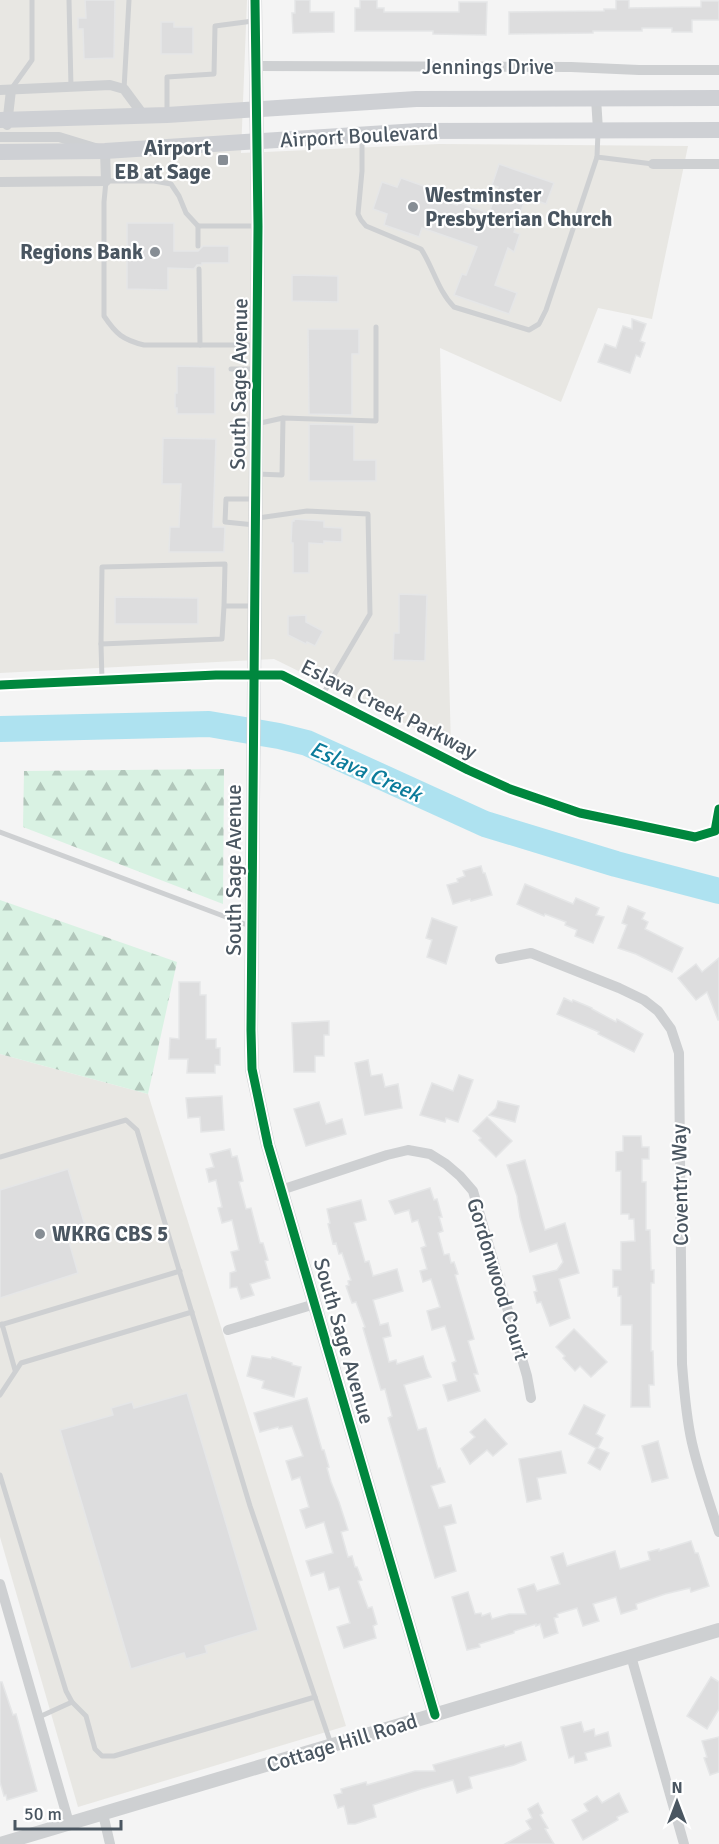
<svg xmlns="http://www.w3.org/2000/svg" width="719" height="1844" viewBox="0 0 719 1844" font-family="Signika,sans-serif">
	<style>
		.commercial { fill: #e8e7e3 }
		.forest { fill: url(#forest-firs) }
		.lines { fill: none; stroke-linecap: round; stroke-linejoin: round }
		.river { stroke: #aee2f0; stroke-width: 26 }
		.building { fill: #ddddde; stroke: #e5e6e7; stroke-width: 1.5 }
		.service { stroke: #ced0d2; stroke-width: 5 }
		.minor { stroke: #ced0d2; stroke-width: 10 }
		.tertiary { stroke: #ced0d2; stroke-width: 14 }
		.secondary { stroke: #ced0d4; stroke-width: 16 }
		.cycleway-casing { stroke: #fff; stroke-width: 13 }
		.cycleway { stroke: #00873e; stroke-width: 9 }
		.poi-dot { fill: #868d94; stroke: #fff; stroke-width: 2 }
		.labels { text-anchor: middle; stroke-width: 4.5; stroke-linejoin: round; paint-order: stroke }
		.street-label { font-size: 21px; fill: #4a5661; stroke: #fff }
		.poi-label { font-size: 21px; font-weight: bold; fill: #4a5661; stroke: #fff; text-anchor: end }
		.water-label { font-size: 22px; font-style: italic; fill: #0c7c9b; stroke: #fff }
	</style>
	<defs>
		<pattern id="forest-firs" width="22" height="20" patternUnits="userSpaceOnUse" patternTransform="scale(1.5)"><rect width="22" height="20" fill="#d9f2e3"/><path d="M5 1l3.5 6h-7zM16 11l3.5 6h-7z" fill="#b2c7bb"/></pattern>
	</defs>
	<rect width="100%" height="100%" fill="#f4f4f4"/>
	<g class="commercial">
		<path d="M0 0H247L241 153 439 144 688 146 652 319 598 308 561 402 440 348 451 746 274 659 0 673Z"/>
		<path d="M0 1054 148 1094 346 1726 78 1807 0 1537Z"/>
	</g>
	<g class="forest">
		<path d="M224 769 223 904 23 827 24 771Z"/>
		<path d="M0 900 177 962 148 1094 0 1054Z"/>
	</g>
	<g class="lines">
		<path class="river" d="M0 729 209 724 279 736 307 743 485 824 616 864 719 891"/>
	</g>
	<g class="building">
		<path d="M85 0H115L114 58 84 59 83 29H78V18H86Z"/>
		<path d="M295 0H310V12H334V32L293 33 292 13H295Z"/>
		<path d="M360 0H377V8H384V12H459V2H487L486 35 433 34V31H355V8H360Z"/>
		<path d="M616 0H629V8L701 7V1H719V20H692V32H672V28H642V31H593V33L509 34V12L604 11V9H616Z"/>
		<path d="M161 22H174V27H193V54H161Z"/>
		<path d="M499 164 554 183 546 204 526 197 514 232 520 234 514 252 508 248 495 285 517 293 509 314 454 295 462 274 466 275 477 247 422 228 419 237 384 225 387 214 373 209 382 182 397 187 401 178 435 190 433 197 457 205 458 202 489 213 498 187 492 185Z"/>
		<path d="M127 223H174V251H198L203 246H229V263H202V265H197L194 269 168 268V290L127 289Z"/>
		<path d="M292 275 338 276V302L292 301Z"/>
		<path d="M632 319 646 324 640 341 645 343 640 357 636 355 630 373 598 362 605 344 616 348 623 326 632 329Z"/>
		<path d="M308 329H359V354H352V415L309 414Z"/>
		<path d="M177 366 215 367V414H177V408H175V393H177Z"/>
		<path d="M309 424 354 425V460H376V481H309Z"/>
		<path d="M163 438 216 439 213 527H225L224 552H169L170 527H179L181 484H162Z"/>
		<path d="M294 519 324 521V527L342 528V542L324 541V544L309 543V573H293V543H291L292 521H294Z"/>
		<path d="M399 594 427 595 425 661 393 660 394 633H399Z"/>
		<path d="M115 597 198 598V624H115Z"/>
		<path d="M306 615V622L323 631 315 646 307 642 306 644 288 635V616Z"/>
		<path d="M481 866 483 873H485L492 895 471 901 470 899 453 904 447 885 458 882 457 879 465 876 463 871Z"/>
		<path d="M525 884 573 904 576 898 599 908 596 915 604 917 593 943 575 936 577 930 565 925 566 922 545 914 544 916 517 904Z"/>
		<path d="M628 906 645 913 642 919 648 922 645 929 683 948 672 972 636 954 618 948 627 925 622 923Z"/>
		<path d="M432 918 457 927 446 964 427 957 432 940 426 938Z"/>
		<path d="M719 958V1020H718L707 992 696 1000 678 978 696 964 702 972Z"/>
		<path d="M179 982H200V995H206V1039H216V1048H220V1065H215V1073H187L188 1059H169L170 1038 179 1039Z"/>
		<path d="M564 998 572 1002 573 1000 592 1008V1009L616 1022 617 1019 643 1034 634 1052 598 1034 599 1032 557 1014Z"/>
		<path d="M329 1021V1035H324V1056H315V1072H294L292 1023Z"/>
		<path d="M368 1060 371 1076 382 1074 385 1087 398 1084 402 1108 365 1115 355 1063Z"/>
		<path d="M459 1075 473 1080 458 1122 446 1118 445 1122 420 1115 432 1083 453 1091Z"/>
		<path d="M222 1096 224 1130 201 1132 200 1117 188 1118 186 1098Z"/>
		<path d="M498 1101 519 1106 515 1122 489 1115 496 1108Z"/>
		<path d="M319 1102 326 1124 342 1119 346 1134 306 1146 294 1109Z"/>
		<path d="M487 1117 512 1141 496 1157 479 1140 481 1138 473 1131Z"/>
		<path d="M623 1136H641L642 1147H649V1159H642V1182H646V1230H650L651 1270H654V1283H651V1351H653L654 1385H649L650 1407H631L632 1325H621V1296H618V1287H613V1270H621V1242L635 1241 634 1219H629V1214H621V1171H616V1152L623 1151Z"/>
		<path d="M230 1149 232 1157 237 1156 243 1181 239 1182 246 1209 251 1208 260 1243H263L268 1260 265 1261 270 1278 250 1284 254 1295 241 1299 237 1287 230 1288V1273L236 1271 231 1252 239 1250 232 1220 222 1223 218 1208 222 1207 216 1180 209 1182 206 1169 214 1167 210 1154Z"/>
		<path d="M525 1160 545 1230 565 1223 579 1273 559 1279 570 1318 550 1326 541 1302 537 1303 534 1292 537 1291 533 1276 557 1270 563 1262 557 1243 530 1252 520 1217 517 1196 507 1165Z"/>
		<path d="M68 1169 87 1232 68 1238 78 1273 0 1298V1190Z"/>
		<path d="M430 1188 434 1200 437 1199 442 1217H439L443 1231 438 1233 444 1255 449 1254 451 1263 454 1262 458 1274 455 1275 474 1339 468 1341 478 1374H474L480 1391 448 1401 443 1385 457 1381 452 1363 456 1361 445 1326 432 1330 427 1311 440 1307 431 1279 423 1282 420 1271 427 1269 421 1248 426 1246 418 1220 412 1222 409 1210 395 1214 389 1201Z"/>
		<path d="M361 1200 366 1220 354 1223 365 1262 369 1261 373 1276 397 1269 403 1291 373 1300 380 1325 388 1323 391 1336 383 1338 389 1362 396 1360 397 1364 423 1356 427 1369 431 1377 404 1385 418 1430 426 1428 438 1469 440 1468 445 1482 431 1486 439 1508 451 1505 456 1523 444 1526 456 1571 435 1578 388 1418 392 1416 385 1389 381 1390 363 1328 365 1327 356 1302 352 1303 346 1286 349 1285 348 1281 351 1280 342 1253 339 1254 336 1243 333 1244 328 1224 330 1223 327 1209Z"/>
		<path d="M574 1329 607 1362 591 1377 580 1366 575 1371 563 1358 565 1356 556 1347Z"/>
		<path d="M252 1356 271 1359 272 1357 292 1363V1365L301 1367 294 1397 262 1388 264 1381 247 1376Z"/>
		<path d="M187 1393 258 1630 205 1646 207 1653 196 1656 186 1659 184 1653 131 1669 60 1430 113 1415 111 1408 132 1402 134 1408Z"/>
		<path d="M307 1398 322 1450H324L329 1467 327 1468 331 1482 339 1502 348 1530 341 1532 348 1557 352 1556 355 1567H357L362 1580 358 1581 368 1608 372 1607 377 1624 373 1626 376 1638 344 1648 337 1627 350 1623 339 1587 329 1590 324 1572 311 1576 306 1561 333 1553 324 1522 306 1528 300 1510 309 1507 300 1477 292 1480 286 1461 303 1456 292 1426 279 1429 278 1427 260 1432 254 1413Z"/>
		<path d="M584 1405 605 1415 596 1434 603 1438 598 1448 609 1453 600 1470 588 1463 596 1448 569 1434Z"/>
		<path d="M485 1419 507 1444 493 1456 487 1450 470 1464 461 1449 475 1437 470 1432Z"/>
		<path d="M658 1441 668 1478 652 1482 642 1446Z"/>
		<path d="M561 1451 566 1473 537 1478 541 1499 527 1502 519 1459Z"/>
		<path d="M691 1541 695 1553H698L709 1586 691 1592 690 1588 665 1594 636 1604 637 1609 621 1614 616 1597 593 1604 599 1621 583 1626 577 1608 557 1614 558 1617 554 1618 558 1633 544 1638 540 1624 536 1626V1624L514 1631V1633L479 1644 480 1647 467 1650 452 1597 468 1592 475 1614 481 1613 482 1616 490 1613 492 1619 509 1614H526L518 1589 534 1584 537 1591 560 1584 551 1557 563 1553 567 1566 615 1551 620 1569 650 1560 648 1552 659 1549V1551Z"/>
		<path d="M711 1677 719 1682V1709L707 1729 687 1716Z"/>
		<path d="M0 1682H2L13 1715 16 1714 37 1791 7 1800 6 1795 4 1796 0 1782Z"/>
		<path d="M581 1722 584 1732 594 1729 595 1736 608 1732 611 1746 585 1753 587 1760 575 1763 574 1756 569 1758 561 1727Z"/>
		<path d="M719 1737V1772L710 1775 704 1758 707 1757 702 1741Z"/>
		<path d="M521 1742 526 1760 514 1765 469 1777 472 1788 457 1793 453 1780 421 1789 373 1805 376 1817 355 1824H348L344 1806 338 1808 334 1795 342 1793 341 1789 366 1782 367 1785 415 1771H435L433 1765 504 1745 505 1747Z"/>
		<path d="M619 1793 628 1812 617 1817 618 1820 583 1840 572 1820 588 1811 584 1804 597 1796 602 1803Z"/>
		<path d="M538 1803 543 1813 540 1815 548 1828 545 1829 554 1844H505L531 1829 526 1821 532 1818 528 1809Z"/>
	</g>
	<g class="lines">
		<g class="service">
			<path d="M69 0 71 87"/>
			<path d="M12 88 32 60V0"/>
			<path d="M124 89 129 0"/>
			<path d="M167 114V77L214 74 215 26 253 21"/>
			<path d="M598 132 597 157 653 164"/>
			<path d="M362 136V171L358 214 361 220 366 226 421 249C433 267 438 291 454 307L529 330 539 324 546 310 597 157"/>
			<path d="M198 226H256"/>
			<path d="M198 246V226L186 213 179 196 171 184 154 181H106L104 202V316C116 334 123 340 144 345H255"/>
			<path d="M199 269 200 345"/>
			<path d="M231 369H256"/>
			<path d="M231 424H256L283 418 376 421V327"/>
			<path d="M257 474 282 475 283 418"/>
			<path d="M254 499H226L225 522 255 525"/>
			<path d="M258 518 307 511 368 514 370 614 323 694"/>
			<path d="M224 606 222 639 101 644 102 567 225 564 224 606H253"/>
			<path d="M101 644 102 680"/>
			<path d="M0 832 250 926"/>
			<path d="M0 1157 126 1120 137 1130 250 1506 331 1744"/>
			<path d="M2 1324 15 1370"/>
			<path d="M0 1325 180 1271"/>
			<path d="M0 1395 21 1363 192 1312"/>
			<path d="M0 1475 66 1691 72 1702 86 1716 95 1749 102 1756H114L315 1697"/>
			<path d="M39 1717 72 1702"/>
		</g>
		<g class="minor">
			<path d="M256 66 571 67 639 70H719"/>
			<path d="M0 90 110 85 124 89 144 116"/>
			<path d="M596 98 598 130"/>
			<path d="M7 125 11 90"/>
			<path d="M0 137H59L105 151 106 181 0 182"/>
			<path d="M653 164H719"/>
			<path d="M0 685 216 675H282L468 770 510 789 580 813 695 837 715 831 719 809"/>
			<path d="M500 959 531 953 619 988 644 1000 658 1011 671 1029 679 1053 682 1364C684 1390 686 1417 692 1443 699 1473 709 1502 719 1532"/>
			<path d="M281 1190 387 1155 408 1150 430 1154 446 1164 460 1176 473 1191 527 1376 531 1398"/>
			<path d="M228 1330 315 1304"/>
			<path d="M0 1584 69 1823"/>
			<path d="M631 1656 684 1844"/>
			<path d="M103 1814 110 1844"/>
		</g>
		<g class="tertiary">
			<path d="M255 0 258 226 251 1030 252 1069 268 1145 435 1715"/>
			<path d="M0 1844 719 1630"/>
		</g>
		<g class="secondary">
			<path d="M0 120 167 115 416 99 719 98"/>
			<path d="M0 152 105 151 418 131 719 130"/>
		</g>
		<g class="cycleway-casing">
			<g id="cycleway">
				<path d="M255 0 258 226 251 1030 252 1069 268 1145 435 1715"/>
				<path d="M0 685 216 675H282L468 770 510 789 580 813 695 837 715 831 719 809"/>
			</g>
		</g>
		<use href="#cycleway" class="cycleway"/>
	</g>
	<g class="poi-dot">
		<rect x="217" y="154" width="12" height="12" rx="3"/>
		<circle cx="413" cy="207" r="6"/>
		<circle cx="155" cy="252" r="6"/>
		<circle cx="40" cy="1234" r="6"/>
	</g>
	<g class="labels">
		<g class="street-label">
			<text x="488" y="74">Jennings Drive</text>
			<text transform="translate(359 136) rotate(-3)" y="7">Airport Boulevard</text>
			<text transform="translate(239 384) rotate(-89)" y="7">South Sage Avenue</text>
			<text transform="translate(389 709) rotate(27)" y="7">Eslava Creek Parkway</text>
			<text transform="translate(234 870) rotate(-90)" y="7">South Sage Avenue</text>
			<text transform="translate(680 1185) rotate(-91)" y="7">Coventry Way</text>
			<text transform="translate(498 1279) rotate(73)" y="7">Gordonwood Court</text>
			<text transform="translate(344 1341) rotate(74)" y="7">South Sage Avenue</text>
			<text transform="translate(342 1743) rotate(-17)" y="7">Cottage Hill Road</text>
		</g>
		<g class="poi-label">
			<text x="211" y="155">Airport<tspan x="211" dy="24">EB at Sage</tspan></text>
			<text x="425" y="202" text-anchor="start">Westminster<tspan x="425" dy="24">Presbyterian Church</tspan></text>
			<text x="143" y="259">Regions Bank</text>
			<text x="52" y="1241" text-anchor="start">WKRG CBS 5</text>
		</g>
		<g class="water-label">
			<text transform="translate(366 771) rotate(24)" y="8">Eslava Creek</text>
		</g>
	</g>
	<g transform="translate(677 1802)" stroke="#ffffff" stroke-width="4.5" paint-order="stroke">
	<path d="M0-4.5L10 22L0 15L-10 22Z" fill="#4a5661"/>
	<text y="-9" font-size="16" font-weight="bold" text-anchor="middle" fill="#4a5661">N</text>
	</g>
	<path d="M15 1820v9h106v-9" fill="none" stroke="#4a5661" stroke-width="3"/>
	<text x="24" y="1820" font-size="18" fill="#4a5661" stroke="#ffffff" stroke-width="4.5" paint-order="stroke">50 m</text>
</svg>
